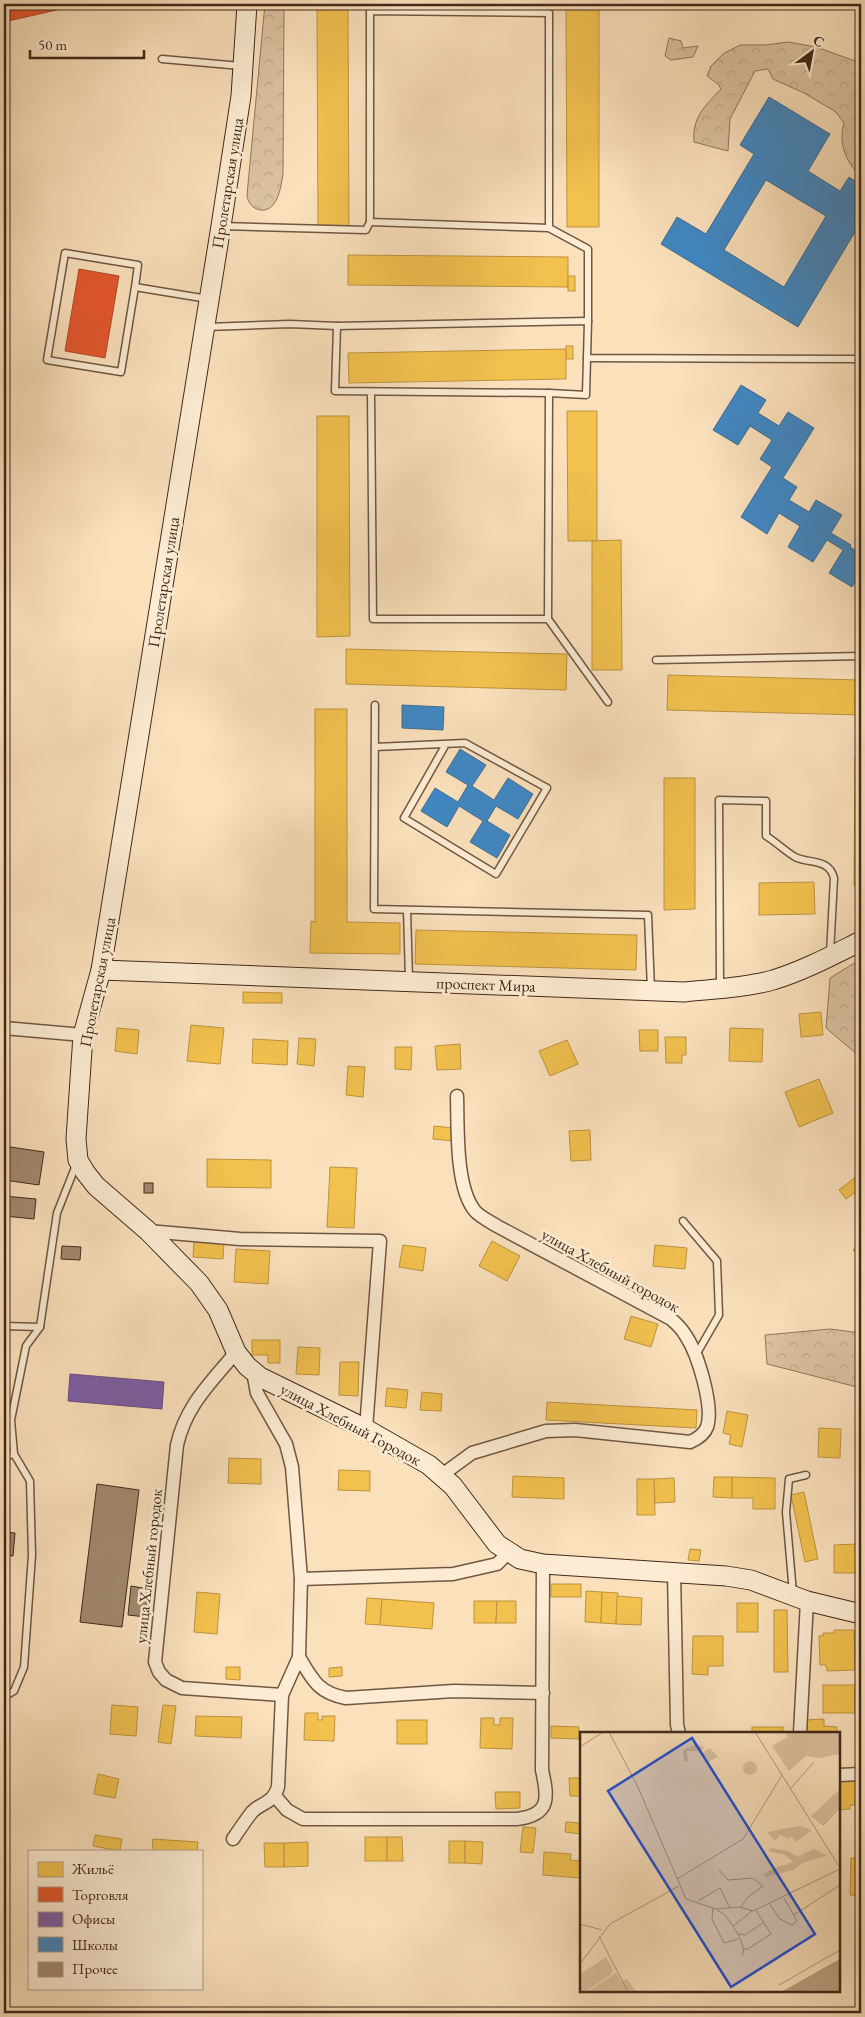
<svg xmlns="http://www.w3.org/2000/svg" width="865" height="2017" viewBox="0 0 865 2017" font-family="'EB Garamond',serif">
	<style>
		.forest { fill: url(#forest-crowns); stroke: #8e765e }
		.homes { fill: #f2c14e; stroke: #bd933f }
		.shops { fill: #e4572e; stroke: #b34928 }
		.offices { fill: #7b5ea7; stroke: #6a4e7d }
		.schools { fill: #3f88c5; stroke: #406c92; fill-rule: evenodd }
		.building { fill: #a1896f; stroke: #41291b }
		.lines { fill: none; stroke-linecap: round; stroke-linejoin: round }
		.lane-casing { stroke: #6f5743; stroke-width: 9 }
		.street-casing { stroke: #6f5743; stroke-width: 15 }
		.secondary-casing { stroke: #41291b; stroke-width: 21 }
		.lane { stroke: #fcecd3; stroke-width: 6 }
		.street { stroke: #fcecd3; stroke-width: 12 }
		.secondary { stroke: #fcecd3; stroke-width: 19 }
		.labels { text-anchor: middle; stroke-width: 5; stroke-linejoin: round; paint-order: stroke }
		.street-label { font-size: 16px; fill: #41291b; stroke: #fcecd3 }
		.inset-road { fill: none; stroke: #b0977c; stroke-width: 1 }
		.view { fill: #1d4ed8; fill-opacity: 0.15; stroke: #1d4ed8; stroke-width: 2.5 }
		.inset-edge { fill: none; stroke: #41291b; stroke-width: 2.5 }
	</style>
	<defs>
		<pattern id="forest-crowns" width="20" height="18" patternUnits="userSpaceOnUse" patternTransform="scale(1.25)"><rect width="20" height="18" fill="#dbc2a1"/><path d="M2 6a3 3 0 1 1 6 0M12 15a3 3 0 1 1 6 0" fill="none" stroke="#bda78a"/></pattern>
	</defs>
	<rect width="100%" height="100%" fill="#fae1bc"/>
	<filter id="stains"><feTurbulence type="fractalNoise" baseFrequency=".004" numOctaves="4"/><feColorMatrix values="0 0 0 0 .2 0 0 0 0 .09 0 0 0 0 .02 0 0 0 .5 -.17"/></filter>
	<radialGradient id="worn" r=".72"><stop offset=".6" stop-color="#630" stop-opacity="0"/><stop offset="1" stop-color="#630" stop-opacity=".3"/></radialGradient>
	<g class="forest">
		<path d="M265 4H284L283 174C281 185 280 196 273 205 263 216 248 208 247 195Z"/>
		<path d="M669 38 681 41 683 48 698 46 693 57 671 60 665 56Z"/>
		<path d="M788 42 816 47 861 63V177C846 162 838 144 844 123L836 112 804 93 773 79 768 69 755 71 730 119 728 151 694 142C692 117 705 106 721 89L718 84 707 76 711 66 723 54 740 45H766Z"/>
		<path d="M861 959V1056H859L826 1028 830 978Z"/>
		<path d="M830 1329 861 1333V1388L767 1364 765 1335Z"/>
	</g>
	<g class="homes">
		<path d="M566 6H599V227H567Z"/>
		<path d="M348 9 349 226H318L317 10Z"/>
		<path d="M348 255 568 257V287L348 285Z"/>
		<rect x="568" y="276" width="7" height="15"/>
		<rect x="566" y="346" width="7" height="13"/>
		<path d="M566 349V379L349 383 348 353Z"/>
		<path d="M567 411H597V541H568Z"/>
		<path d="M317 416H349L350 636 317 637Z"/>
		<path d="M621 540 622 670H592V541Z"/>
		<path d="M346 649 567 654 566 690 346 684Z"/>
		<path d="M668 675 861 680V715L667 710Z"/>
		<path d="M315 709H347V922L400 923V954L310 953 311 921 315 922Z"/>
		<path d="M855 757H861V886H854Z"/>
		<path d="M664 778H695V909L664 910Z"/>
		<path d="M814 882 815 914 759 915V883Z"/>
		<path d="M416 930 637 935 636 970 415 964Z"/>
		<path d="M243 992 282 993V1003H243Z"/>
		<path d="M821 1012 823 1035 801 1037 799 1014Z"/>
		<path d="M191 1025 224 1028 220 1064 187 1061Z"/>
		<path d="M117 1028 139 1030 137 1054 115 1051Z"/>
		<path d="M730 1028 763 1029 762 1062 729 1061Z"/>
		<path d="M639 1030H658V1051H640Z"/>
		<path d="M665 1037H686V1055H682V1063H666Z"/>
		<path d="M299 1038 316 1039 314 1066 297 1064Z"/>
		<path d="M253 1039 288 1041 287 1065 252 1063Z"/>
		<path d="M567 1040 578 1064 550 1076 539 1051Z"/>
		<path d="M460 1044 461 1069 437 1070 435 1046Z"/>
		<path d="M395 1047H412L411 1070 395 1069Z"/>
		<path d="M348 1066 365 1067 363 1097 346 1095Z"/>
		<path d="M819 1079 833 1113 799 1127 785 1092Z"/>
		<path d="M434 1126 454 1128 453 1141 433 1139Z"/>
		<path d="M590 1130 591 1160 571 1161 569 1131Z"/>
		<path d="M207 1159 271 1160V1188L207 1187Z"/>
		<path d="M330 1167 357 1168 354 1228 327 1227Z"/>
		<path d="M857 1176 861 1181V1188L846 1199 839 1190Z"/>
		<path d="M194 1241 224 1243 223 1259 193 1257Z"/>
		<path d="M492 1241 520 1256 507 1281 479 1266Z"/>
		<path d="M861 1241V1257L853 1250Z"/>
		<path d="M403 1245 426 1248 423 1271 399 1267Z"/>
		<path d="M655 1245 687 1248 685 1269 653 1266Z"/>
		<path d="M236 1249 270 1251 268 1284 234 1282Z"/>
		<path d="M631 1316 658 1324 651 1347 624 1339Z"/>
		<path d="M252 1340H280V1363H268V1355H252Z"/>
		<path d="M298 1347 320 1348 319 1375 296 1374Z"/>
		<path d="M340 1362H359L358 1396 339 1395Z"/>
		<path d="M387 1388 408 1390 406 1408 385 1406Z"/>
		<path d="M422 1392 442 1394 441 1411 420 1410Z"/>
		<path d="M547 1402 697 1410 696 1428 546 1420Z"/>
		<path d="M727 1411 748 1415 742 1447 729 1444 731 1435 723 1433Z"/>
		<path d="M819 1428 841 1429 840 1458 818 1457Z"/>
		<path d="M229 1458 261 1459V1484L228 1483Z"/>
		<path d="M339 1470 370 1471V1491L338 1490Z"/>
		<path d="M513 1476 564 1478V1499L512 1497Z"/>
		<path d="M714 1477H732V1498L713 1497Z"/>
		<path d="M732 1477 775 1478V1509H753V1498H732Z"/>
		<path d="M674 1478 675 1502 655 1503 654 1479Z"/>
		<path d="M637 1479H654L655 1515H637Z"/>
		<path d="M804 1492 818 1559 805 1562 791 1495Z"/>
		<path d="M857 1544 858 1573H834V1545Z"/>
		<path d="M690 1549 701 1550 699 1561 688 1560Z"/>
		<rect x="551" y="1584" width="30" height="13"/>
		<path d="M586 1591 602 1592 601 1623 585 1622Z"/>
		<path d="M197 1592 220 1594 217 1634 194 1632Z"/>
		<path d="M602 1592 618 1593 616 1624 601 1623Z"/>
		<path d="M617 1596 642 1598 641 1625 616 1624Z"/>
		<path d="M367 1598 382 1599 380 1625 365 1624Z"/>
		<path d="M382 1599 434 1603 432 1629 380 1625Z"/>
		<path d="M474 1601H497L496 1623H474Z"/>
		<path d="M497 1601H516V1623H496Z"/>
		<rect x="737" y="1603" width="21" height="29"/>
		<path d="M774 1610H787L788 1672H774Z"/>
		<path d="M834 1630H854L855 1670 827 1671 826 1665H820L819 1636H823V1633H834Z"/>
		<path d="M693 1636H723V1666H708V1675L692 1674Z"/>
		<path d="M226 1667H240V1680L226 1679Z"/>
		<path d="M342 1667V1676L329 1677V1668Z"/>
		<rect x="823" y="1685" width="32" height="28"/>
		<path d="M112 1705 138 1707 136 1736 110 1734Z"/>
		<path d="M163 1705 176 1706 171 1744 158 1742Z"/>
		<path d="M305 1713H318V1720H322V1716H335L334 1741 304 1740Z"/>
		<path d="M196 1716 242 1717 241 1738 195 1736Z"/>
		<path d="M481 1718H494V1725H500V1718H513L512 1749 480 1748Z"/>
		<path d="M824 1719V1726L837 1727V1733H805V1720Z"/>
		<rect x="397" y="1720" width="30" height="24"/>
		<path d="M551 1726 579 1727V1739L551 1738Z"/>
		<rect x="752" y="1727" width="31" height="6"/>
		<path d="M98 1774 119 1779 115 1798 94 1794Z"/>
		<path d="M569 1778H581V1796H570Z"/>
		<path d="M839 1778H855V1785H861V1798H855V1805H850V1809L839 1810Z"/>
		<path d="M495 1792H520V1808L496 1809Z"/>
		<path d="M566 1822 581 1823V1834L565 1832Z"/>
		<path d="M523 1827 536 1828 533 1853 520 1852Z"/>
		<path d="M95 1835 122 1839 120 1851 93 1846Z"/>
		<rect x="365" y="1837" width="22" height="24"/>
		<path d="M387 1837H402L403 1861H387Z"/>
		<path d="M153 1839 198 1842 197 1851H152Z"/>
		<rect x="449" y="1841" width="16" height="22"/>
		<path d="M465 1841 483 1842 482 1864 465 1863Z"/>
		<path d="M308 1842V1866L284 1867V1843Z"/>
		<path d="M264 1843H284V1867H265Z"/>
		<path d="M544 1852 571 1854 570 1860 581 1861V1878L543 1875Z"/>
		<path d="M851 1858H861V1896L850 1895Z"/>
	</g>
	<g class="shops">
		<path d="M10 4H83L4 22V5Z"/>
		<path d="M79 269 119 276 105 358 65 351Z"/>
	</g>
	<path class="offices" d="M70 1374 164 1382 162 1409 68 1401Z"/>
	<g class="schools">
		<path d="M769 97 830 134 808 171 840 191 849 177 861 185V222L798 327 661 244 677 217 706 234 754 154 740 145ZM766 180 826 216 784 287 724 250Z"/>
		<path d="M741 385 766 400 758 413 779 426 788 412 814 428 783 478 797 487 789 500 809 512 816 500 842 515 831 533 851 545 850 547 861 554V573L852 587 829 573 843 550 827 540 813 562 788 547 800 526 779 513 767 534 741 517 772 467 760 459 772 440 750 426 738 445 713 430Z"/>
		<path d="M402 705 444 707 443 730 402 728Z"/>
		<path d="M460 749 486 765 472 786 494 800 508 778 533 794 518 819 496 806 487 821 510 835 497 858 470 842 483 821 459 806 447 827 421 811 435 788 458 802 468 785 446 772Z"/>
	</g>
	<g class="building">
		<path d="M4 1146 44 1152 39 1185 4 1180Z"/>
		<rect x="144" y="1183" width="9" height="10"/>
		<path d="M4 1196 36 1199 34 1219 4 1216Z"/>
		<path d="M62 1246 81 1247 80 1260 61 1259Z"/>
		<path d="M97 1484 139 1490 122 1627 80 1622Z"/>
		<path d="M4 1532 15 1533 13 1556 4 1555Z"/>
		<path d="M131 1586 149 1589 146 1617 128 1615Z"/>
	</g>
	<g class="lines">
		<g class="lane-casing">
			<g id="lane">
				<path d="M162 59 241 66"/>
				<path d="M222 226 366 230 370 222"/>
				<path d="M549 228 370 222V11L549 13V228L588 249V321"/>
				<path d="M135 287 138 265 65 253 47 360 121 372 135 287 208 299"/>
				<path d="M337 326 335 391 549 393 548 619H373L371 392"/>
				<path d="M206 327 290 324 337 326 588 321 587 358 861 359"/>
				<path d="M549 393 586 395 587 358"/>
				<path d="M548 619 608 702"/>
				<path d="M656 660 861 656"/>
				<path d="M375 705 374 909 648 915 651 990"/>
				<path d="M375 747 465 743 547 788 496 874 404 818 446 744"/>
				<path d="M407 910 409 980"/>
				<path d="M720 987 719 800 766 801V836C776 842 785 851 795 857 809 864 829 858 834 878L830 954"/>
				<path d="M683 1221 717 1261 719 1315 696 1355"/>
				<path d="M4 1326 40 1327"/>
				<path d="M4 1456 14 1454"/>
				<path d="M793 1593 786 1512 789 1479 806 1475"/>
				<path d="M4 1697 14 1691 24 1667 32 1555 30 1481 14 1454 11 1420 26 1346 40 1327 57 1213 76 1165"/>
			</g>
		</g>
		<g class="street-casing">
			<g id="street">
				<path d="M4 1028 83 1035"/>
				<path d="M148 1231 240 1239 380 1241 366 1429"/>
				<path d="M236 1352C211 1383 186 1405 177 1445L155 1662 159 1672 166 1680 182 1688 282 1695"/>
				<path d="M442 1475 472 1453 546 1431 575 1430 690 1442C697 1439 704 1435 707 1427 714 1407 698 1354 686 1336 682 1329 677 1324 671 1319L497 1226C491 1222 480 1217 475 1211 455 1187 458 1126 457 1096"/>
				<path d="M674 1572 677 1725 679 1733"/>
				<path d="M301 1579 453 1574 497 1564 508 1553"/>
				<path d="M299 1657C312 1679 318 1693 346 1698L454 1691 543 1693"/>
				<path d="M800 1733 807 1601"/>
				<path d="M839 1775 861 1774"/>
				<path d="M275 1796 287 1810 303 1819H517C551 1815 548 1797 542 1770L543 1564"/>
				<path d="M233 1839C239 1830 245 1821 252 1812 263 1801 272 1805 278 1787L282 1695 299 1657 301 1579 292 1467 286 1444 257 1393 253 1372"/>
			</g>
		</g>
		<g class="secondary-casing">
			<g id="secondary">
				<path d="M247 4 241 96 221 226 101 970 83 1035 76 1139 78 1160 85 1172 96 1186 148 1231 199 1283 218 1310 236 1352 247 1366 260 1377 366 1429 429 1465 453 1486 497 1544 520 1559 543 1564 726 1576 751 1580 807 1601 861 1614"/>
				<path d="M101 970 684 992C713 989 744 988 773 980 803 971 833 955 861 941"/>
			</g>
		</g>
		<use href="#lane" class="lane"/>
		<use href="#street" class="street"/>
		<use href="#secondary" class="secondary"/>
	</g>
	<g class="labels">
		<g class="street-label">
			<text transform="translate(227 183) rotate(-81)" y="6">Пролетарская улица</text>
			<text transform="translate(163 582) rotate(-81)" y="6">Пролетарская улица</text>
			<text transform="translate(97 982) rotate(-79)" y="6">Пролетарская улица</text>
			<text transform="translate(486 984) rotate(2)" y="6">проспект Мира</text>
			<text transform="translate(611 1270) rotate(29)" y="6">улица Хлебный городок</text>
			<text transform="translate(351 1424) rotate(28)" y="6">улица Хлебный Городок</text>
			<text transform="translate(148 1566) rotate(-84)" y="6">улица Хлебный городок</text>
		</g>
	</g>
	<g transform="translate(580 1732)">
		<rect width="260" height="260" fill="#fae1bc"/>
		<path d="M163 36a7 7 0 1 1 14 0a7 7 0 1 1-14 0Z" fill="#dbc2a1"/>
		<path d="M260 6V22L239 26 226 24 237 8ZM116 12 124 15 121 21 130 16 138 25 127 30 125 24 117 19H107L108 29 104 30 103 18ZM260 57V73L242 93 231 84ZM220 94 232 98 216 110 211 104 208 107 200 103 195 109 187 100ZM191 116 208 119 218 125 234 117 247 124 225 130 213 138 185 145 184 142 190 138 213 130 205 123 188 119ZM26 225 33 238 30 243 5 260H0V242Z" fill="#dbc2a1"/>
		<path d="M206 0H260V6L237 8 225 25 209 39 192 14 208 5Z" fill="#dbc2a1"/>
		<path d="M36 241 41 249 47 247 56 260H7Z" fill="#dbc2a1"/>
		<path d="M260 227V260H190H201Z" fill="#bba285"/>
		<path class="inset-road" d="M29 0 57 53 106 167 136 177 159 175 173 179 260 137M0 15 23 0M202 43 260 136M210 57 234 30M243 93 260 75M139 138 148 148 173 146 183 154 168 165 161 175M97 147 163 107 202 43 175 0M118 169 140 156 150 176M189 171 200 187 212 193 217 189 204 166M133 176 132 187 144 211 158 207M136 177 146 184 158 202 164 217 162 224M214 183 260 153M0 192 22 198M153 194 172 179M158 202 165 203 184 190M19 204 48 260M164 217H168L191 202 176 178M0 232 30 192 99 154M199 253 260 218"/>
		<path class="view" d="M112 6 235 202 151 255 28 59Z"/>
		<rect width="260" height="260" class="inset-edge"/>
	</g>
	<rect width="865" height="2017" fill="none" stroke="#fae1bc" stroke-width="20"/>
	<rect x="5" y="5" width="855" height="2007" fill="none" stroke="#41291b" stroke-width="2.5"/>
	<rect x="10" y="10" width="845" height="1997" fill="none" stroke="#41291b"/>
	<rect x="28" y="1850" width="175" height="140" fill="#fcecd3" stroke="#b19e89"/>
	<rect x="38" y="1862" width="25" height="15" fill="#f2c14e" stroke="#b19e89"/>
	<text x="72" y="1874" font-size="15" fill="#41291b">Жильё</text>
	<rect x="38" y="1887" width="25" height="15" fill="#e4572e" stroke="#b19e89"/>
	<text x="72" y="1900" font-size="15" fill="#41291b">Торговля</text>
	<rect x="38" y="1912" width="25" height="15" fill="#7b5ea7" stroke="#b19e89"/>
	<text x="72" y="1924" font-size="15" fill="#41291b">Офисы</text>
	<rect x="38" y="1937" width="25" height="15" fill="#3f88c5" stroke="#b19e89"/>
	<text x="72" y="1950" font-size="15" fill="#41291b">Школы</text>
	<rect x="38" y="1962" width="25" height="15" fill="#a1896f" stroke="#b19e89"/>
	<text x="72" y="1974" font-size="15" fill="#41291b">Прочее</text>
	<g transform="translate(812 52) rotate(32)" stroke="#fcecd3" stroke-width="4" paint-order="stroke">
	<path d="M0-4L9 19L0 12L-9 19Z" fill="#41291b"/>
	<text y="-8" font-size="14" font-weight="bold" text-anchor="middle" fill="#41291b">С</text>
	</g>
	<path d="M30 50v8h114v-8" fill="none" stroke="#41291b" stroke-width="2.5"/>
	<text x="38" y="50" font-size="15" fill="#41291b" stroke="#fcecd3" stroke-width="4" paint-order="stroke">50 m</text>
	<rect width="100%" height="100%" filter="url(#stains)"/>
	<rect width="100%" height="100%" fill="url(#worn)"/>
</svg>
